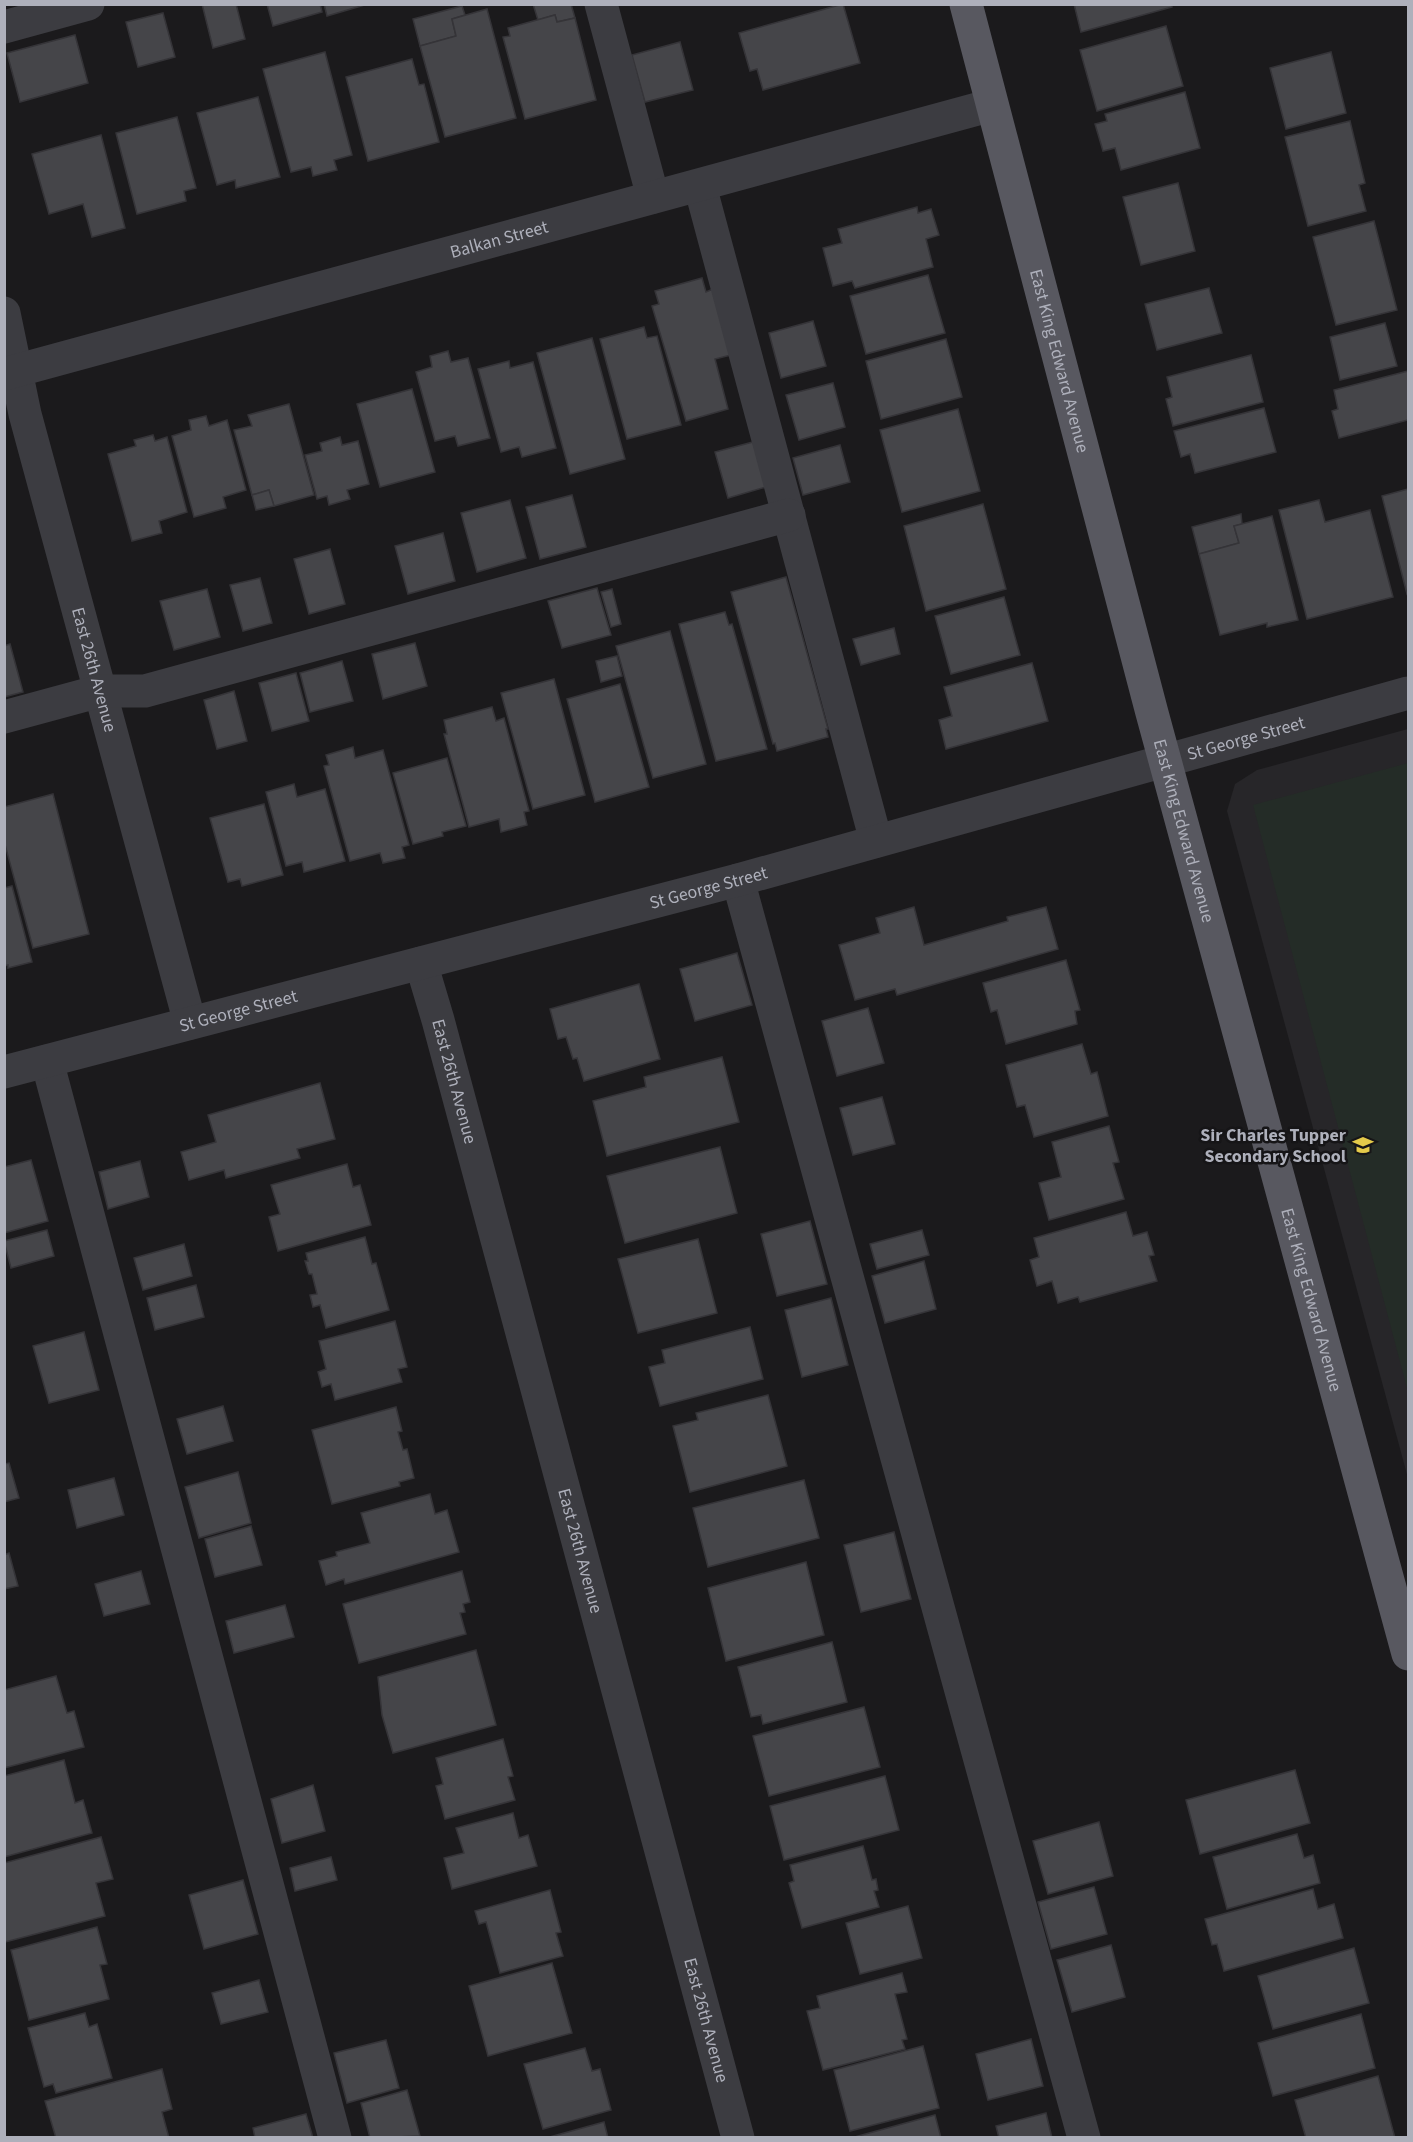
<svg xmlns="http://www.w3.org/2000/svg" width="1413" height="2142" viewBox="0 0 1413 2142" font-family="'Source Sans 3',sans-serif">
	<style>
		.built { fill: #272629 }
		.green { fill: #242c27 }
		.building { fill: #454549; stroke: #353438; stroke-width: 1.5 }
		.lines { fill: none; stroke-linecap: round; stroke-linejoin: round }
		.minor { stroke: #3c3c41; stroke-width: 33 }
		.major { stroke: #585860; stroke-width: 33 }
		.labels { text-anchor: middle; stroke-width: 5; stroke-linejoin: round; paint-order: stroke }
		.street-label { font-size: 18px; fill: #aeb0bb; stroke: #161517 }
		.poi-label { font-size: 18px; font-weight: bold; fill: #aeb0bb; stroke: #161517; text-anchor: end }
	</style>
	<rect width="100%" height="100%" fill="#1b1a1c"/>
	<path class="built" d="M1408 729V1478L1227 811 1235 784 1257 770Z"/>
	<path class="green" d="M1408 763V1392L1253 805Z"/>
	<g class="building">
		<path d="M202 4H236L245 39 213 48Z"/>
		<path d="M267 4H320L322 12 273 26Z"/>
		<path d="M324 4H368L327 16Z"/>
		<path d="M533 4H571L575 18 557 22 555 15 538 20Z"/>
		<path d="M843 4 860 63 763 90 757 69 750 71 739 33Z"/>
		<path d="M1074 4H1171L1172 7 1081 32Z"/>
		<path d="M462 6 465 15 452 19 456 36 420 46 413 19Z"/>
		<path d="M487 9 516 118 445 137 420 46 456 36 452 19Z"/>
		<path d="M163 13 175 57 138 67 126 22Z"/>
		<path d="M555 15 557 22 575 18 596 100 525 119 503 37 510 36 508 28Z"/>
		<path d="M1166 26 1183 86 1097 111 1080 50Z"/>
		<path d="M75 35 88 83 20 102 7 53Z"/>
		<path d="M680 42 693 90 645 102 632 55Z"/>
		<path d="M325 52 352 155 334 160 337 170 313 176 311 167 291 172 263 69Z"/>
		<path d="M1331 52 1346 113 1286 129 1270 68Z"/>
		<path d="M412 59 419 85 424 84 439 142 368 161 346 77Z"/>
		<path d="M1185 92 1200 148 1121 170 1115 148 1103 151 1095 124 1107 121 1105 114Z"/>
		<path d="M258 97 280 177 236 188 235 180 217 185 197 113Z"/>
		<path d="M177 117 196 188 184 191 186 201 137 214 116 133Z"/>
		<path d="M1350 121 1365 183 1359 185 1366 211 1308 226 1285 137Z"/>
		<path d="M101 135 125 228 92 237 83 204 49 214 32 154Z"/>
		<path d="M1178 183 1195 251 1141 265 1123 197Z"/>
		<path d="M917 207 918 213 931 209 939 235 926 239 933 267 855 288 852 281 833 286 823 248 842 243 838 229Z"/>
		<path d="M1374 221 1397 310 1336 325 1313 237Z"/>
		<path d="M928 275 945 333 866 354 850 296Z"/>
		<path d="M702 278 706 292 713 289 731 355 715 359 728 409 686 421 652 306 659 304 655 291Z"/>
		<path d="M1209 288 1222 333 1157 350 1145 304Z"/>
		<path d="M813 321 826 366 781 378 769 333Z"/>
		<path d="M1385 323 1397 366 1340 380 1330 337Z"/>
		<path d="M644 327 647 338 657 336 681 425 627 439 600 339Z"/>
		<path d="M592 338 625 459 570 474 537 353Z"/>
		<path d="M946 339 962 397 881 419 866 361Z"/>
		<path d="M448 351 451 362 468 358 490 438 458 446 455 436 435 441 416 372 432 367 430 356Z"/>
		<path d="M1251 355 1263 402 1173 426 1166 399 1172 397 1167 377Z"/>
		<path d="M509 361 510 368 533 362 556 448 522 457 519 447 501 452 478 369Z"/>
		<path d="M1408 371V420L1339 438 1332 411 1338 409 1334 390Z"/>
		<path d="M833 383 845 427 799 440 786 395Z"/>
		<path d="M412 389 435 472 380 487 357 404Z"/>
		<path d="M289 404 314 495 274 506 269 490 252 495 234 430 252 426 248 415Z"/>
		<path d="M1264 408 1276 452 1195 473 1190 454 1181 457 1174 431Z"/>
		<path d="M958 409 980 491 902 512 880 430Z"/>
		<path d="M206 416 209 426 227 420 246 490 223 497 226 508 194 517 172 436 191 430 189 420Z"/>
		<path d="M153 435 155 441 167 437 187 512 159 521 162 533 132 541 108 454 136 446 134 440Z"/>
		<path d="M340 437 342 445 358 441 369 484 347 490 350 499 329 505 327 496 317 499 305 455 322 451 320 443Z"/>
		<path d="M753 442 766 487 728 498 715 452Z"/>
		<path d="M840 445 850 482 803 495 793 458Z"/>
		<path d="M1408 489V593L1407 594 1382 496Z"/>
		<path d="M269 490 274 506 256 510 252 495Z"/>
		<path d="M572 495 586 547 540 559 526 507Z"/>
		<path d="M510 500 526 558 477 572 461 513Z"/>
		<path d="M1319 500 1325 522 1370 510 1393 597 1307 619 1279 510Z"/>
		<path d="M983 504 1006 589 926 611 904 526Z"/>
		<path d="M1241 514 1242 524 1234 526 1239 543 1199 554 1192 527Z"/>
		<path d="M1272 516 1298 620 1267 627V623L1220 635 1199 554 1239 543 1234 526Z"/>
		<path d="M443 533 455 581 408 594 395 546Z"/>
		<path d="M330 549 345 604 309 614 294 559Z"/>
		<path d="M786 577 828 729H826L828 737 777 751 775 743 773 744 731 592Z"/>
		<path d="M260 578 272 623 243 631 230 585Z"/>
		<path d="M597 588 611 635 562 648 548 601Z"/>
		<path d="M207 589 220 637 174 650 160 601Z"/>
		<path d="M612 589 621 624 611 627 601 592Z"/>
		<path d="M1004 597 1020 655 951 674 935 616Z"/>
		<path d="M725 612 729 625 732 624 767 749 716 761 679 624Z"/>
		<path d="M894 628 900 654 861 665 853 639Z"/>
		<path d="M670 631 706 764 653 778 616 646Z"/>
		<path d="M415 643 427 686 383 699 372 654Z"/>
		<path d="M10 644 23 692 4 697V646Z"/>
		<path d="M617 656 622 676 601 682 596 661Z"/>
		<path d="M342 661 353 701 310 712 300 673Z"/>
		<path d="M1032 663 1048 721 946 749 939 720 952 716 944 687Z"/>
		<path d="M296 673 309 721 272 731 259 683Z"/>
		<path d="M554 679 585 795 533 809 501 693Z"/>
		<path d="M620 684 649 787 595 802 567 699Z"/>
		<path d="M234 691 247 741 217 749 204 700Z"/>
		<path d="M492 707 496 721 504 718 529 811 524 812 527 825 501 832 499 819 469 827 444 734H447L444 720Z"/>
		<path d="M353 747 355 758 383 750 409 845 402 847 405 858 383 863 380 853 350 861 324 766 329 765 326 755Z"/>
		<path d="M447 758 466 826 442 832 443 836 413 844 393 773Z"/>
		<path d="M294 784 297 797 325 789 345 861 304 872 302 862 286 866 266 792Z"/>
		<path d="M53 794 89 934 33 948 4 841V807Z"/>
		<path d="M264 804 283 875 242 886 240 879 228 882 210 818Z"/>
		<path d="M12 886 32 962 8 968V965L4 966V888Z"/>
		<path d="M914 907 924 945 1008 921 1007 917 1046 907 1058 949 897 995 895 989 855 1000 839 945 880 933 876 918Z"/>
		<path d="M737 953 752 1005 695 1021 680 969Z"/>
		<path d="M1066 960 1080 1010 1075 1011 1077 1024 1006 1044 997 1010 991 1012 983 983Z"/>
		<path d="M639 984 660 1059 584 1081 577 1058 573 1059 566 1037 558 1039 550 1009Z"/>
		<path d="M868 1008 884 1063 837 1076 822 1021Z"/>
		<path d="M1082 1044 1091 1074 1097 1072 1108 1116 1034 1137 1025 1105 1017 1107 1006 1065Z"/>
		<path d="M722 1057 739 1122 607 1156 593 1101 646 1087 644 1077Z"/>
		<path d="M320 1083 335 1139 297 1149 300 1158 226 1178 224 1170 189 1180 181 1152 216 1142 208 1115Z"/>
		<path d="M882 1097 895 1144 853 1155 840 1108Z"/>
		<path d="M1109 1126 1119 1162 1113 1163 1124 1199 1049 1220 1039 1183 1061 1177 1052 1142Z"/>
		<path d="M720 1147 737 1213 625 1243 607 1176Z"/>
		<path d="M31 1160 48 1221 4 1233V1167Z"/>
		<path d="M140 1161 149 1197 108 1209 99 1172Z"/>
		<path d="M347 1164 353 1187 360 1185 371 1225 278 1251 269 1217 280 1214 271 1185Z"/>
		<path d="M1126 1212 1133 1236 1147 1232 1154 1255 1149 1256 1157 1281 1080 1302 1078 1297 1058 1303 1052 1281 1037 1286 1030 1260 1039 1257 1034 1238Z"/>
		<path d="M810 1221 827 1284 777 1296 761 1234Z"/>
		<path d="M47 1230 54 1256 11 1268 4 1241Z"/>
		<path d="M922 1230 929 1255 877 1269 870 1244Z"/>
		<path d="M365 1237 372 1264 376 1263 389 1310 326 1328 320 1305 313 1307 310 1295 317 1294 312 1274H309L305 1261H308L306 1253Z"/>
		<path d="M698 1239 717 1313 638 1333 618 1259Z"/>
		<path d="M184 1244 192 1276 143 1290 134 1258Z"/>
		<path d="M924 1261 936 1309 885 1323 872 1276Z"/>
		<path d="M196 1285 204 1317 155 1330 147 1298Z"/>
		<path d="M831 1298 848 1365 802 1377 785 1310Z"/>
		<path d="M395 1321 407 1367 398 1369 402 1382 335 1400 331 1384 322 1387 318 1372 326 1369 319 1341Z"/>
		<path d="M750 1327 763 1379 660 1406 649 1367 665 1363 662 1350Z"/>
		<path d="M84 1332 99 1390 49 1403 33 1346Z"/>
		<path d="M768 1395 787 1466 690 1492 673 1426 698 1420 696 1413Z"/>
		<path d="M223 1406 233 1441 187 1454 177 1419Z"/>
		<path d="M396 1407 402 1431 398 1432 403 1450 407 1449 414 1478 399 1482 400 1486 332 1504 312 1430Z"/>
		<path d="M9 1463 19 1498 4 1502V1464Z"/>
		<path d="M238 1472 251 1523 199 1538 185 1487Z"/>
		<path d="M114 1478 124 1515 77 1528 68 1490Z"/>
		<path d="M804 1480 819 1538 708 1567 693 1508Z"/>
		<path d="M430 1494 435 1514 447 1510 459 1552 345 1584 344 1579 326 1585 319 1561 337 1556 336 1552 370 1543 361 1513Z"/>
		<path d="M251 1526 262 1565 215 1577 205 1539Z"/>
		<path d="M894 1532 911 1599 861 1612 844 1545Z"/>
		<path d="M9 1553 18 1586 4 1589V1555Z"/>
		<path d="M806 1562 824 1635 726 1661 708 1588Z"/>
		<path d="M141 1571 150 1604 104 1616 95 1584Z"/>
		<path d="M462 1571 470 1602 463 1604 465 1612 460 1613 466 1634 359 1663 343 1604Z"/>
		<path d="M285 1605 294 1637 234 1653 226 1621Z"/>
		<path d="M832 1642 847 1702 763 1724 761 1715 751 1717 738 1667Z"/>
		<path d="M476 1650 496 1725 393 1753 382 1715 378 1677Z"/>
		<path d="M56 1676 67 1713 74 1711 84 1747 4 1768V1690Z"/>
		<path d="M864 1707 880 1767 769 1796 753 1736Z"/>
		<path d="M503 1739 513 1776 508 1777 515 1800 445 1819 436 1786 443 1784 436 1758Z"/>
		<path d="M64 1760 75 1803 83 1800 92 1833 4 1857V1776Z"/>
		<path d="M1295 1770 1310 1823 1200 1854 1186 1800Z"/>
		<path d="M885 1776 899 1830 784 1860 770 1806Z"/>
		<path d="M313 1785 325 1831 282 1843 271 1799Z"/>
		<path d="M513 1813 519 1838 528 1835 537 1866 452 1889 444 1858 464 1853 456 1828Z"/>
		<path d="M1099 1822 1113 1876 1048 1894 1033 1841Z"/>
		<path d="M1297 1834 1304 1858 1313 1855 1320 1883 1227 1909 1213 1857Z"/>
		<path d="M101 1837 113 1879 96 1883 105 1916 5 1942 4 1863Z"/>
		<path d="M863 1846 872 1880 876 1879 878 1890 874 1891 879 1907 802 1928 789 1883 794 1881 790 1865Z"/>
		<path d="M331 1857 337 1880 295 1891 290 1868Z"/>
		<path d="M243 1880 258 1934 204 1949 189 1895Z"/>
		<path d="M1094 1887 1107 1934 1051 1949 1038 1902Z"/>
		<path d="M1313 1889 1318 1909 1334 1904 1343 1938 1224 1971 1217 1944 1212 1945 1205 1919Z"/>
		<path d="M550 1890 561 1932 556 1933 563 1956 500 1973 486 1922 479 1924 475 1911Z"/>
		<path d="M908 1906 922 1958 860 1974 846 1923Z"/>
		<path d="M97 1927 107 1964 100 1965 109 1999 29 2020 11 1950Z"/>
		<path d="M1111 1945 1125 1997 1072 2012 1057 1960Z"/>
		<path d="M1354 1948 1369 2003 1273 2029 1258 1976Z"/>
		<path d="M552 1963 572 2033 488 2056 469 1986Z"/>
		<path d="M902 1973 907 1992 895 1994 907 2039 902 2040 905 2049 823 2070 807 2011 820 2008 817 1996Z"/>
		<path d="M259 1980 268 2012 221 2024 212 1993Z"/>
		<path d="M85 2013 89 2027 97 2024 112 2078 56 2093 53 2084 44 2087 28 2028Z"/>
		<path d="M1361 2014 1375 2068 1273 2096 1258 2043Z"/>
		<path d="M1031 2039 1043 2086 988 2100 976 2054Z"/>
		<path d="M386 2040 399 2088 347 2103 334 2053Z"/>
		<path d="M923 2046 939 2108 850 2131 834 2070Z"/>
		<path d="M585 2048 592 2071 600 2069 611 2110 543 2129 524 2064Z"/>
		<path d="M162 2069 172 2109 162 2112 169 2138H56L45 2101Z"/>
		<path d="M1378 2076 1395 2138H1306L1295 2100Z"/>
		<path d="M407 2090 420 2136 370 2138 361 2103Z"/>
		<path d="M1046 2113 1052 2138H999L996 2126Z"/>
		<path d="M306 2114 313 2138H255L253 2128Z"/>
		<path d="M935 2115 941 2138H851Z"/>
		<path d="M604 2122 608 2138H546Z"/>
	</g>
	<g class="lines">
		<g class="minor">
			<path d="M601 4 653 197"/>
			<path d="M4 27 88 4"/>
			<path d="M700 186 876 841"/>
			<path id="s1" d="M4 313 25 414 190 1023"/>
			<path id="s2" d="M4 374 992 105"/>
			<path d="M4 717 100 691H145L789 515"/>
			<path d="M738 880 1084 2138"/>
			<path id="s3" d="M421 963 438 1020 738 2138"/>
			<path d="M47 1061 335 2138"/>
			<path id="s4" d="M4 1072 738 880 1408 693"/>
		</g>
		<path class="major" id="s5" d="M966 4 1152 713 1408 1654"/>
	</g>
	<defs>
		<g id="school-bare" transform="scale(1.62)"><path d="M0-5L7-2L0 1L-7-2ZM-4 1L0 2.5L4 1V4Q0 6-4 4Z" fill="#e4ca4a" stroke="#161517" stroke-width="2.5" paint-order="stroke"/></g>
	</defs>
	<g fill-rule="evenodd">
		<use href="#school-bare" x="1363" y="1145"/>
	</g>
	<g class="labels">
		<g class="street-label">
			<text dy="6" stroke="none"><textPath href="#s2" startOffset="513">Balkan Street</textPath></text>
			<text dy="6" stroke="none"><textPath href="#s5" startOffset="369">East King Edward Avenue</textPath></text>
			<text dy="6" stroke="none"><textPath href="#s1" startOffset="368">East 26th Avenue</textPath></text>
			<text dy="6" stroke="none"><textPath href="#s4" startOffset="1286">St George Street</textPath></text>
			<text dy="6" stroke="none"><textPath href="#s5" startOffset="855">East King Edward Avenue</textPath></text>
			<text dy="6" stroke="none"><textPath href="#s4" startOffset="728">St George Street</textPath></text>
			<text dy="6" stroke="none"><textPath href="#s4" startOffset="242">St George Street</textPath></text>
			<text dy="6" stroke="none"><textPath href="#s3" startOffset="123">East 26th Avenue</textPath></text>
			<text dy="6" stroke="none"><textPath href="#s5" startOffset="1341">East King Edward Avenue</textPath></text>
			<text dy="6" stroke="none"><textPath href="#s3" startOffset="609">East 26th Avenue</textPath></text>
			<text dy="6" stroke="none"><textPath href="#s3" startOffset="1095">East 26th Avenue</textPath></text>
		</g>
		<g class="poi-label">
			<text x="1346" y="1141">Sir Charles Tupper<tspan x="1346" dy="21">Secondary School</tspan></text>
		</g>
	</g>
	<rect width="1413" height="2142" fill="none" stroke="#aeb0bb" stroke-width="12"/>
</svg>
